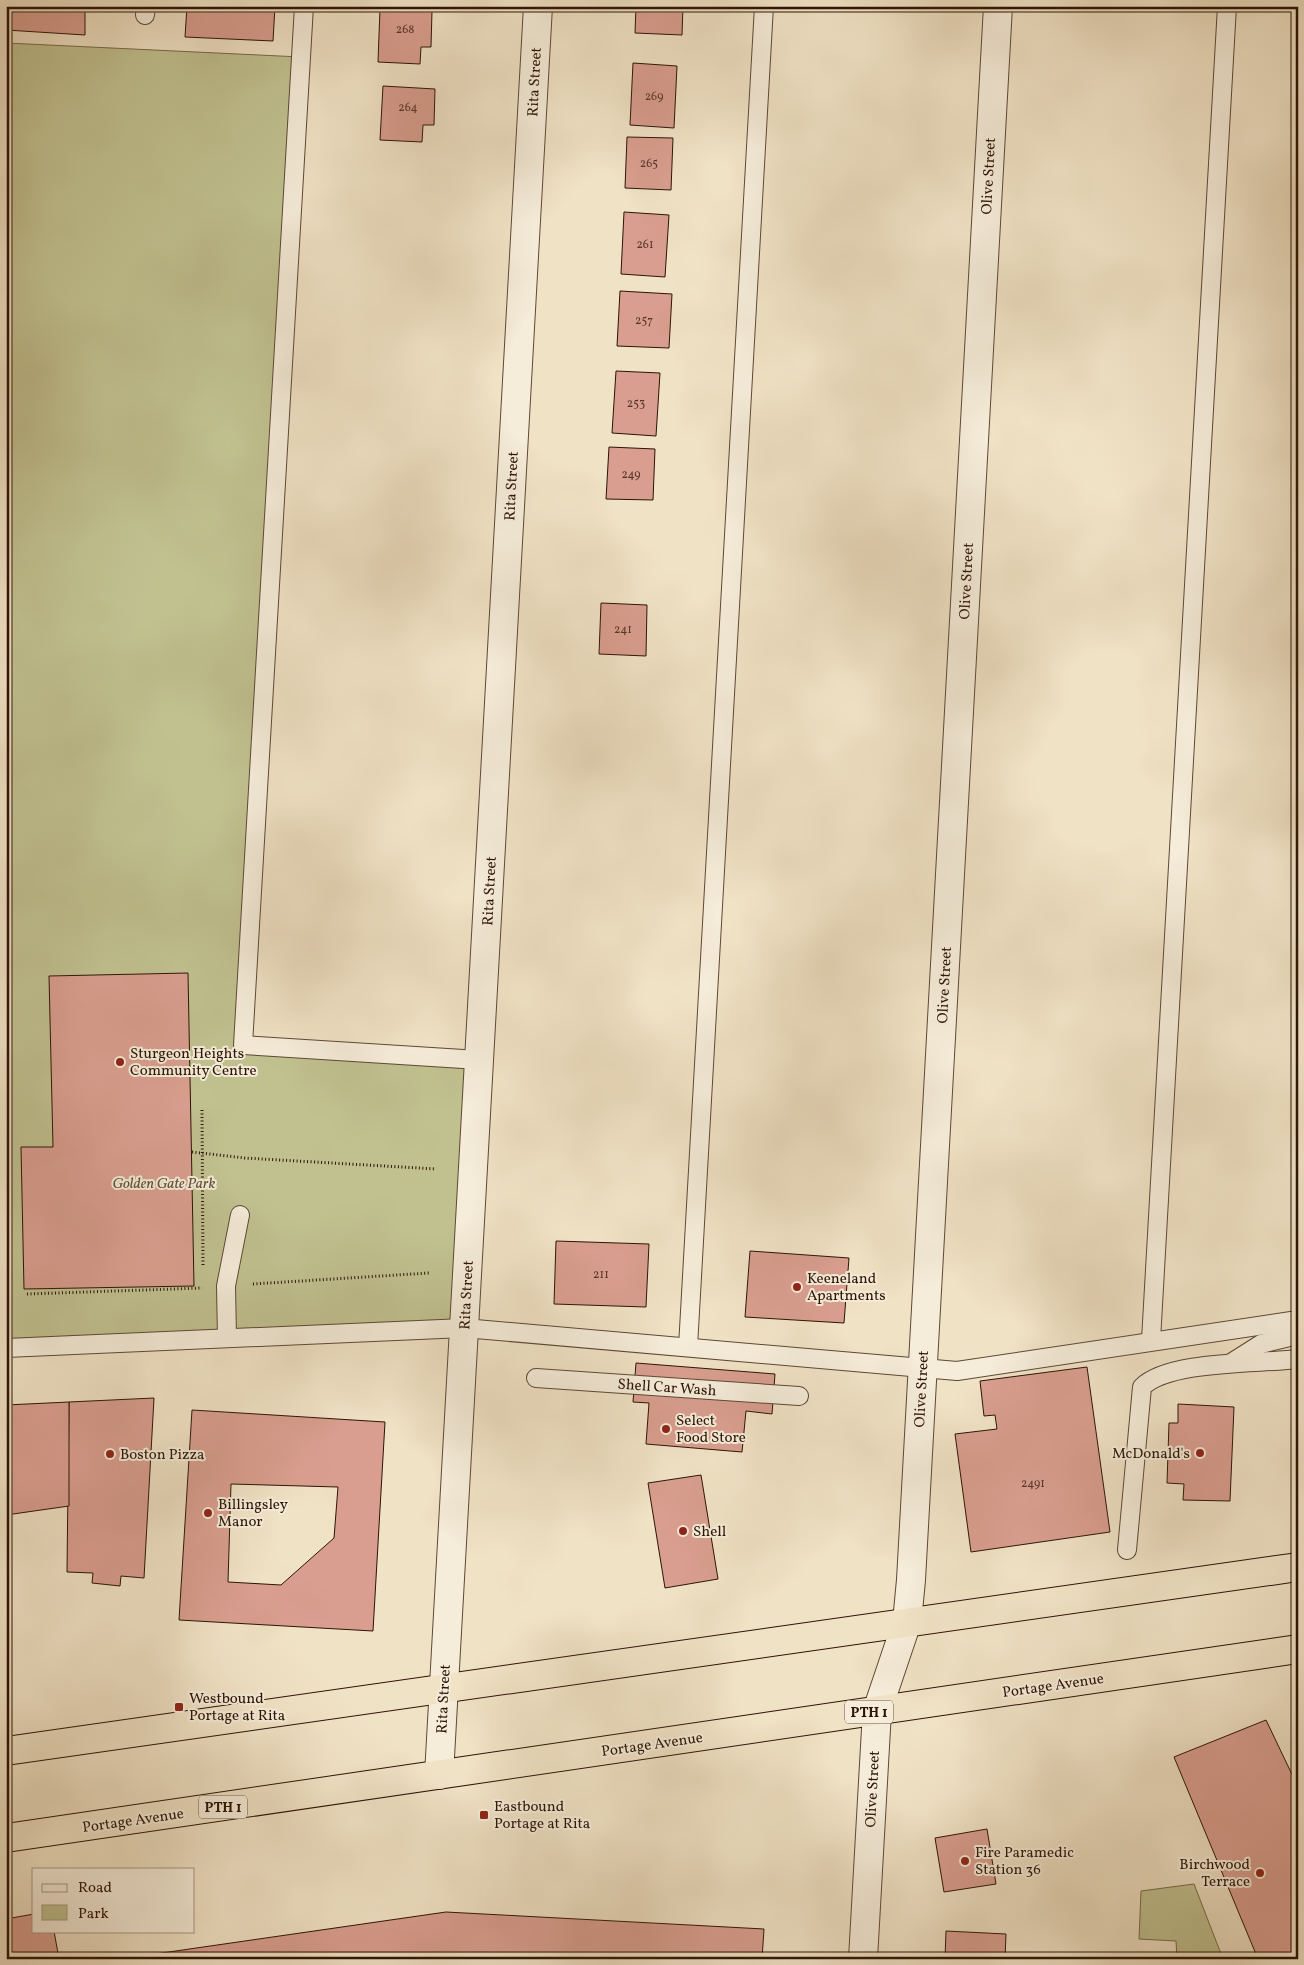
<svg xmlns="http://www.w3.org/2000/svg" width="1304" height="1965" viewBox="0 0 1304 1965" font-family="Vollkorn,serif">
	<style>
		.green { fill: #c1c190; stroke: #766a4a }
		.building { fill: #d99e8f; stroke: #2c1405; fill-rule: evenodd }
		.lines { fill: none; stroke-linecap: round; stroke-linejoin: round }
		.service-casing { stroke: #5d4835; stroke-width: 20 }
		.minor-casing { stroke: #5d4835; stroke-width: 30 }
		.trunk-casing { stroke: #2c1405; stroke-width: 30 }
		.path { stroke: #2c1405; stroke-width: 3; stroke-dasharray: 1 2.5; stroke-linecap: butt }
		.service { stroke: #f5ecd9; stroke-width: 18 }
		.minor { stroke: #f5ecd9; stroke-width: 28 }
		.trunk { stroke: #f0e2c5; stroke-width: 28 }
		.poi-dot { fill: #8f2418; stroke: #f5ecd9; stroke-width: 2 }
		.labels { text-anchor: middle; stroke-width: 4; stroke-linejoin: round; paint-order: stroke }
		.number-label { font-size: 12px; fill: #573628 }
		.shield { fill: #f5ecd9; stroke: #685545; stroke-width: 1 }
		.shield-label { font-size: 14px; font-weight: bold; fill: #2c1405 }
		.street-label { font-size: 15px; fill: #2c1405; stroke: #f5ecd9 }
		.poi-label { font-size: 15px; fill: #2c1405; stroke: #f5ecd9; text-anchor: start }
		.park-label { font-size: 15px; font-style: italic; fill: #605136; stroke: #f5ecd9 }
	</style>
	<rect width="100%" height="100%" fill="#f0e2c5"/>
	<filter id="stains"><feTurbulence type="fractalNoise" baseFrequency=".004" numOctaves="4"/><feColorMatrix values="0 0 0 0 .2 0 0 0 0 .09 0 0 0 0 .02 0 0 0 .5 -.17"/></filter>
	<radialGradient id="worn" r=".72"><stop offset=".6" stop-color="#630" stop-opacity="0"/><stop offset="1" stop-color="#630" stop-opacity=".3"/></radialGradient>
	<g class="green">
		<path d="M6 43 301 57 243 1044 479 1060 464 1328 6 1348Z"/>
		<path d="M1194 1884 1223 1959H1177L1176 1941 1139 1939 1141 1891Z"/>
	</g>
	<g class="building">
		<path d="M6 6H89V11H85V35L6 30Z"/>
		<path d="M187 6H275L273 41 185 37Z"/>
		<path d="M636 6H683L682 35 635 33Z"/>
		<path d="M380 9 432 11 431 47H421L420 64 378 62Z"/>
		<path d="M633 63 677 66 674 128 630 125Z"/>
		<path d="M383 86 435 89 434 125H423L422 142 380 140Z"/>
		<path d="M627 137 673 138 671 190 625 188Z"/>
		<path d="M624 212 669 215 665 277 621 274Z"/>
		<path d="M620 291 672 294 669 348 617 346Z"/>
		<path d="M616 371 660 373 656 436 612 433Z"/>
		<path d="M609 447 655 449 653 500 606 499Z"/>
		<path d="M601 603 647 605 646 656 599 654Z"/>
		<path d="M188 973 194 1286 24 1289 21 1147H53L49 976Z"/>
		<path d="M556 1241 649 1244 646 1307 554 1304Z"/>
		<path d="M750 1251 849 1258 844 1323 745 1317Z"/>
		<path d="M636 1363 775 1374 772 1414 746 1411 742 1452 646 1444 649 1403 633 1402Z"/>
		<path d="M1087 1367 1110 1532 971 1552 955 1434 997 1429 995 1415 984 1416 980 1381Z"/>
		<path d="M154 1398 144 1578 121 1576 120 1586 92 1583 93 1573 67 1572 69 1402Z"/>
		<path d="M69 1402V1506L6 1515V1405Z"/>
		<path d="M1178 1404 1234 1407 1230 1501 1183 1500 1184 1484 1167 1483 1169 1423H1178Z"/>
		<path d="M192 1410 385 1422 373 1631 179 1620ZM231 1484 338 1487 334 1538 281 1585 228 1582Z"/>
		<path d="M701 1475 718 1579 665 1588 648 1483Z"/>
		<path d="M1266 1720 1298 1787V1959H1258L1174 1757Z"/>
		<path d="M987 1829 996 1884 944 1892 935 1838Z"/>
		<path d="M446 1912 764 1929 762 1959 134 1957Z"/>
		<path d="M34 1914V1931H54L59 1959H6V1919Z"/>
		<path d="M946 1931 1006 1934 1005 1959H945Z"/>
	</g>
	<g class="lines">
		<g class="service-casing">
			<g id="service">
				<path d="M304 6 243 1045 479 1060"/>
				<path d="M145 15 146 6"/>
				<path d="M227 1338 226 1286 240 1215"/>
				<path d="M1151 1340 1227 6"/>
				<path d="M688 1347 764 6"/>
				<path d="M6 1348 464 1328 957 1371 1298 1320"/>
				<path d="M1231 1363 1261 1344 1298 1335"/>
				<path d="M536 1378 799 1396"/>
				<path d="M1127 1550 1142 1387C1169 1360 1259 1364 1298 1359"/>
			</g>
		</g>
		<g class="minor-casing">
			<g id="minor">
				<path d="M439 1775 538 6"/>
				<path d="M863 1959 877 1711 907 1622 911 1580 998 6"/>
			</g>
		</g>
		<g class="trunk-casing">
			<g id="trunk">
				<path d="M6 1751 1298 1567"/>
				<path d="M6 1838 1298 1649"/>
			</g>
		</g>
		<g class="path">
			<path d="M202 1110 203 1265"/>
			<path d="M192 1152 245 1158 436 1169"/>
			<path d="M253 1284 429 1273"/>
			<path d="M27 1294 202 1288"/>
		</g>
		<use href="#service" class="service"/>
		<use href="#minor" class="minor"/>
		<use href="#trunk" class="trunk"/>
	</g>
	<g class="poi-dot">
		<circle cx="120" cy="1062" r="5"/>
		<circle cx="797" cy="1287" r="5"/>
		<circle cx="666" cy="1429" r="5"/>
		<circle cx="1200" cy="1453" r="5"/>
		<circle cx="110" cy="1454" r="5"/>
		<circle cx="208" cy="1513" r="5"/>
		<circle cx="683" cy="1531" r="5"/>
		<rect x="174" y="1702" width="10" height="10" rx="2.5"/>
		<rect x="479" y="1810" width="10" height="10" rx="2.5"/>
		<circle cx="965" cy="1861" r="5"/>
		<circle cx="1260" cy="1873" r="5"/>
	</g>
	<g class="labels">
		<g class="number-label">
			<text x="405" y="33">268</text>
			<text x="654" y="100">269</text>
			<text x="408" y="111">264</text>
			<text x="649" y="167">265</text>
			<text x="645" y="248">261</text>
			<text x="644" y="324">257</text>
			<text x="636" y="407">253</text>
			<text x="631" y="478">249</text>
			<text x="623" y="633">241</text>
			<text x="601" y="1278">211</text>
			<text x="1033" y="1487">2491</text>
		</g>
		<g class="shield">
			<rect x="845" y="1700.5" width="48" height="23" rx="4"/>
			<rect x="199" y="1795.5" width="48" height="23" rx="4"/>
		</g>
		<g class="shield-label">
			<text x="869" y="1717">PTH 1</text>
			<text x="223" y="1812">PTH 1</text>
		</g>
		<g class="street-label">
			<text transform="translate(534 82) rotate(-87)" y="5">Rita Street</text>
			<text transform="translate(988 176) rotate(-87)" y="5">Olive Street</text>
			<text transform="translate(511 486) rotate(-87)" y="5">Rita Street</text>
			<text transform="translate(966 581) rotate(-87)" y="5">Olive Street</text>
			<text transform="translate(489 891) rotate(-87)" y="5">Rita Street</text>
			<text transform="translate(944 985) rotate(-87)" y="5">Olive Street</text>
			<text transform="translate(466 1295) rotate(-87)" y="5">Rita Street</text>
			<text transform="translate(667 1387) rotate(4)" y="5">Shell Car Wash</text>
			<text transform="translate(921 1389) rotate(-87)" y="5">Olive Street</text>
			<text transform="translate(1053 1685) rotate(-8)" y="5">Portage Avenue</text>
			<text transform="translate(443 1699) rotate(-87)" y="5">Rita Street</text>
			<text transform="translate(652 1744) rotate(-8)" y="5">Portage Avenue</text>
			<text transform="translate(872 1789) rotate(-87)" y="5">Olive Street</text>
			<text transform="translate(133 1820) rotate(-8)" y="5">Portage Avenue</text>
		</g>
		<g class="poi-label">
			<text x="130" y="1058">Sturgeon Heights<tspan x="130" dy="17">Community Centre</tspan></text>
			<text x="807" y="1283">Keeneland<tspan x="807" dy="17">Apartments</tspan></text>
			<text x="676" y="1425">Select<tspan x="676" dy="17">Food Store</tspan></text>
			<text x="1190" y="1458" text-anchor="end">McDonald's</text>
			<text x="120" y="1459">Boston Pizza</text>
			<text x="218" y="1509">Billingsley<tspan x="218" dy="17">Manor</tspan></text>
			<text x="693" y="1536">Shell</text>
			<text x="189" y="1703">Westbound<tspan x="189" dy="17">Portage at Rita</tspan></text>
			<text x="494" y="1811">Eastbound<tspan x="494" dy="17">Portage at Rita</tspan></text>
			<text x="975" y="1857">Fire Paramedic<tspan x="975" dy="17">Station 36</tspan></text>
			<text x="1250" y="1869" text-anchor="end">Birchwood<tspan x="1250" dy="17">Terrace</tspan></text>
		</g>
		<g class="park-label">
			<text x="164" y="1188">Golden Gate Park</text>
		</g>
	</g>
	<rect width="1304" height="1965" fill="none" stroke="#f0e2c5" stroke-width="25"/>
	<rect x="8" y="8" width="1289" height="1950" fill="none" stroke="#2c1405" stroke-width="2.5"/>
	<rect x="12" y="12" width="1279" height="1940" fill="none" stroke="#2c1405"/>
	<rect x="32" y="1868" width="162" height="65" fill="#f5ecd9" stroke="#a59684"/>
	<rect x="42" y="1884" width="25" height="8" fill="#f5ecd9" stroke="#a59684"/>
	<text x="78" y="1892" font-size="15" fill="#2c1405">Road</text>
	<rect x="42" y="1905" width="25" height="15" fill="#c1c190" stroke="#a59684"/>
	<text x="78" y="1918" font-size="15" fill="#2c1405">Park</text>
	<rect width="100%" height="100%" filter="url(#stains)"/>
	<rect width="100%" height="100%" fill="url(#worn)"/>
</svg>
